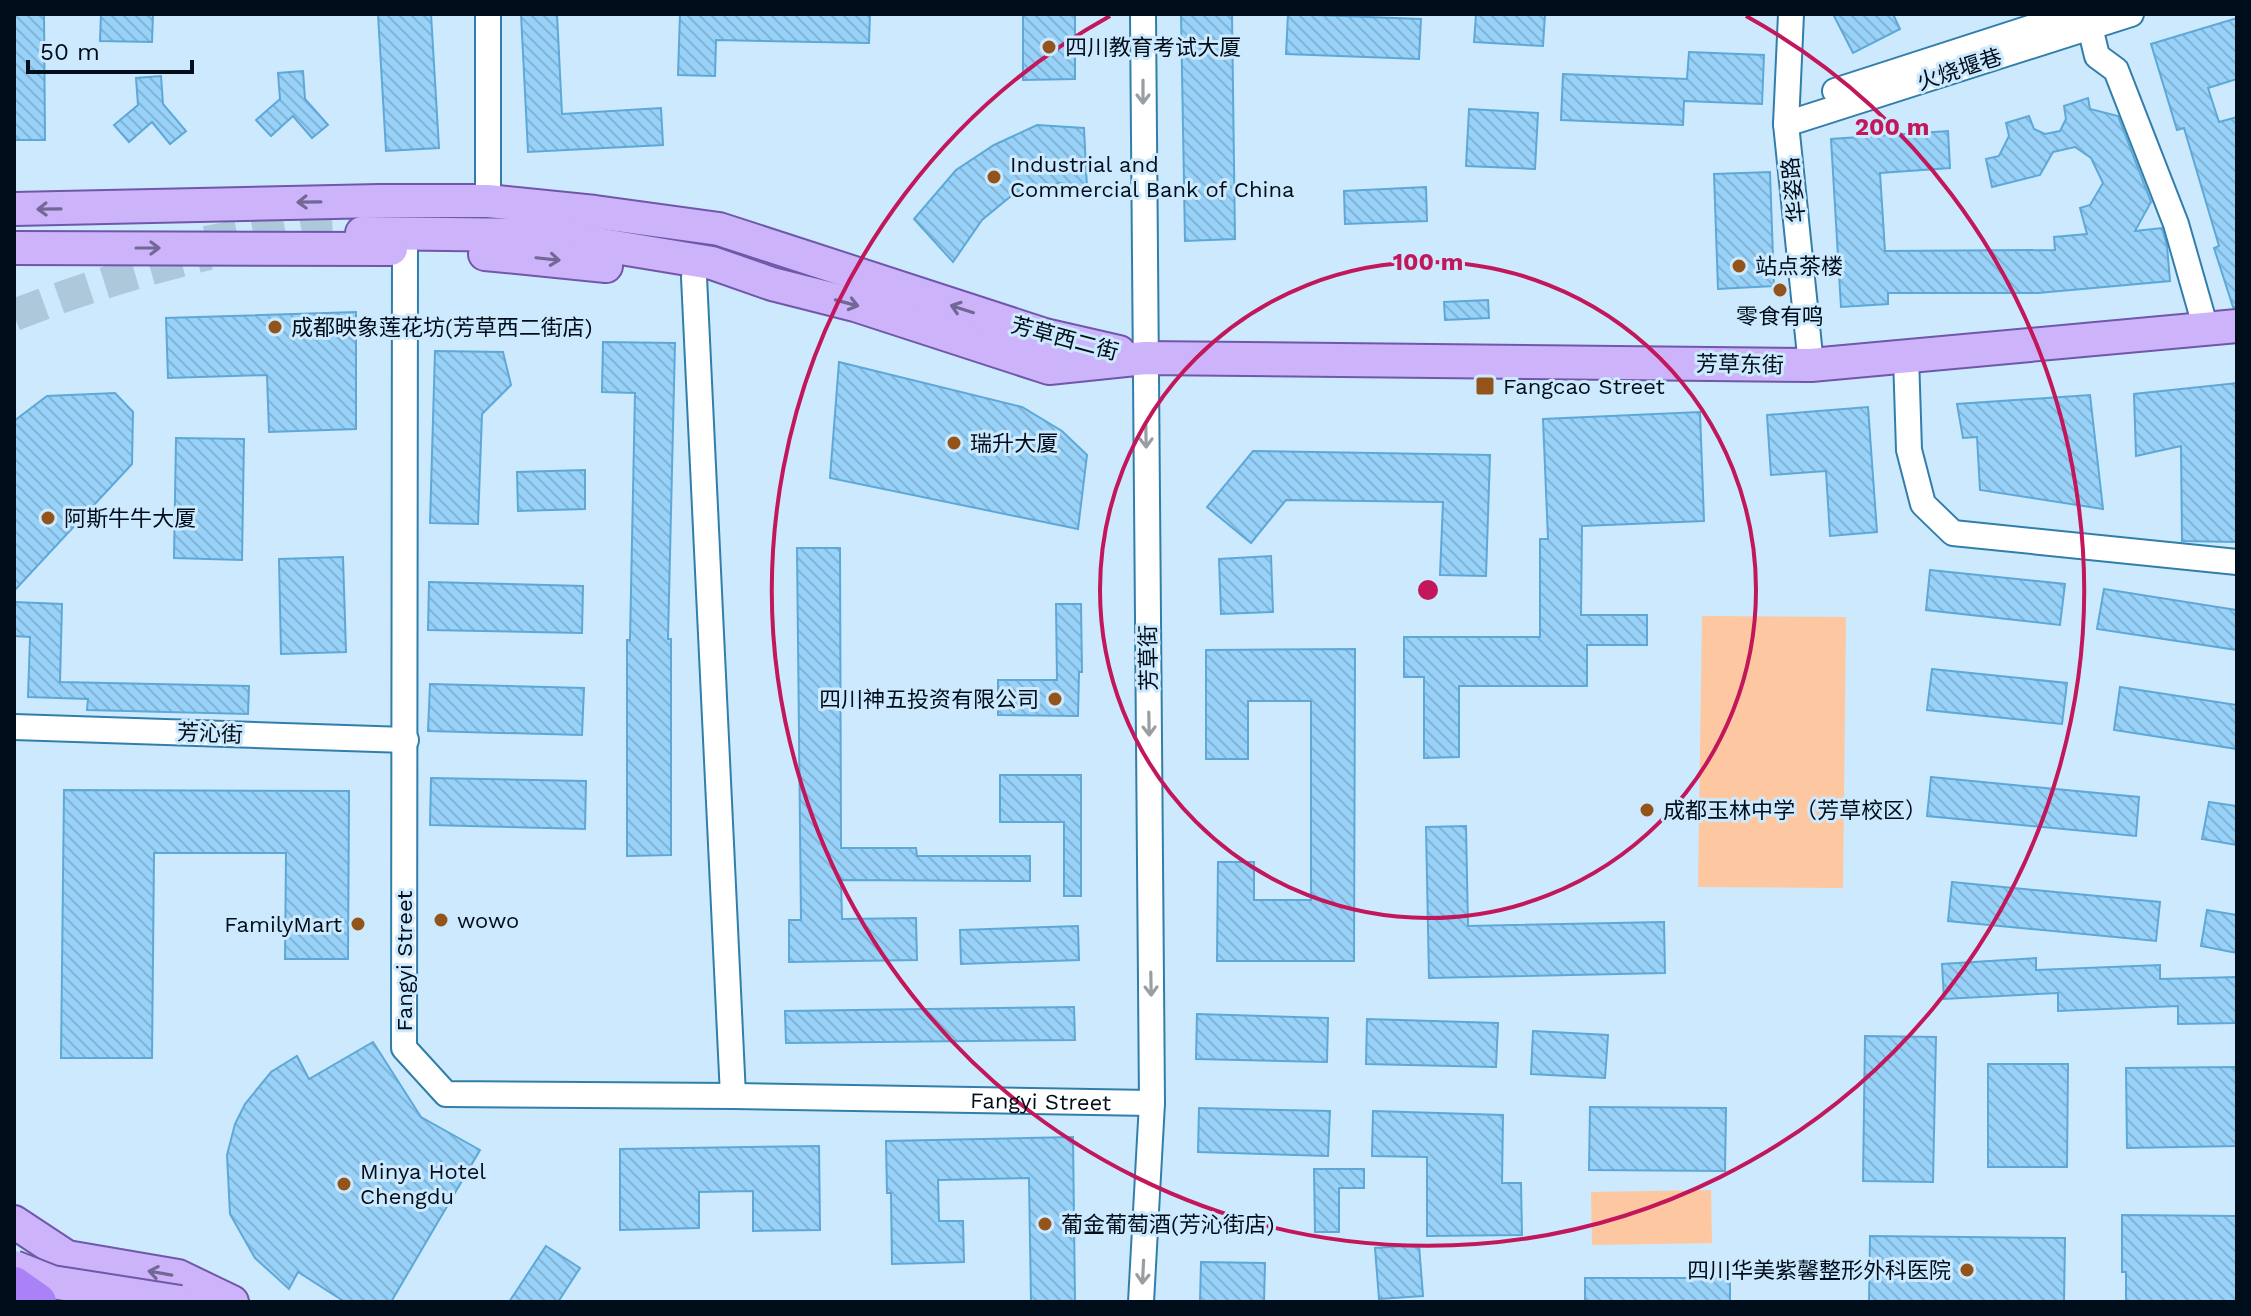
<svg xmlns="http://www.w3.org/2000/svg" width="2251" height="1316" viewBox="0 0 2251 1316" font-family="'Work Sans','Noto Sans SC',sans-serif">
	<style>
		.grass { fill: #fdc8a1 }
		.building { fill: url(#building-back-hatch); stroke: #5ea8d7; stroke-width: 2 }
		.lines { fill: none; stroke-linecap: round; stroke-linejoin: round }
		.major-tunnel { stroke: #adc8db; stroke-width: 32; stroke-dasharray: 32 16; stroke-linecap: butt }
		.minor-casing { stroke: #327eab; stroke-width: 28 }
		.major-casing { stroke: #6f58aa; stroke-width: 36 }
		.minor { stroke: #fff; stroke-width: 24 }
		.major { stroke: #cdb3fa; stroke-width: 32 }
		.major-bridge-casing { stroke: #6f58aa; stroke-width: 36; stroke-linecap: butt }
		.highway-bridge-casing { stroke: #6f58aa; stroke-width: 40; stroke-linecap: butt }
		.major-bridge { stroke: #cdb3fa; stroke-width: 32 }
		.highway-bridge { stroke: #ab81f7; stroke-width: 36 }
		.oneway { stroke: #999ea3 }
		.oneway2 { stroke: #716895 }
		.ring { fill: none; stroke: #c2185b; stroke-width: 4 }
		.poi-dot { fill: #93541b; stroke: #cce9fd; stroke-width: 3 }
		.labels { text-anchor: middle; stroke-width: 6; stroke-linejoin: round; paint-order: stroke }
		.poi-label { font-size: 22px; fill: #000d1a; stroke: #cce9fd; text-anchor: start }
		.street-label { font-size: 22px; fill: #000d1a; stroke: #cce9fd }
		.centre { fill: #c2185b; stroke: #cce9fd; stroke-width: 4 }
		.ring-label { font-size: 24px; text-anchor: middle; font-weight: bold; fill: #c2185b; stroke: #cce9fd; stroke-width: 6; stroke-linejoin: round; paint-order: stroke }
	</style>
	<defs>
		<pattern id="building-back-hatch" width="6" height="6" patternUnits="userSpaceOnUse" patternTransform="scale(2)"><rect width="6" height="6" fill="#98d2f9"/><path d="M-1 5l2 2M0 0l6 6M5-1l2 2" fill="none" stroke="#81b3d5"/></pattern>
	</defs>
	<rect width="100%" height="100%" fill="#cce9fd"/>
	<g class="grass">
		<path d="M1702 616 1846 617 1843 888 1698 887Z"/>
		<path d="M1711 1190 1712 1243 1592 1245 1591 1192Z"/>
	</g>
	<g class="building">
		<path d="M14 14H44L45 140H14Z"/>
		<path d="M101 14H153L152 42 100 41Z"/>
		<path d="M378 14H431L439 148 386 151Z"/>
		<path d="M521 14H557L562 114 661 108 663 145 528 152Z"/>
		<path d="M680 14H870L869 43 716 40 715 76 678 75Z"/>
		<path d="M1023 14H1075V79L1023 80Z"/>
		<path d="M1181 14H1232L1235 239 1185 241Z"/>
		<path d="M1288 14 1421 19 1419 59 1286 54Z"/>
		<path d="M1476 14H1545L1543 46 1474 42Z"/>
		<path d="M1833 14H1893L1900 29 1853 53Z"/>
		<path d="M2237 18V79L2208 88 2219 122 2237 117V307H2233L2214 248 2219 246 2184 128 2177 130 2151 44Z"/>
		<path d="M1689 52 1764 55 1762 104 1684 101 1683 125 1561 120 1563 74 1687 79Z"/>
		<path d="M303 71 305 99 328 125 312 138 293 116 271 136 256 120 280 99 278 73Z"/>
		<path d="M161 76 163 104 186 131 170 144 152 122 129 142 114 125 138 105 136 78Z"/>
		<path d="M2088 98 2090 109 2118 116 2151 202 2135 231 2162 228 2167 246 2170 281 2038 293H1888V304L1841 307 1831 139 1948 131 1950 168 1880 173 1885 251 2055 250 2054 237 2087 234 2080 208 2090 205 2103 183 2091 158 2075 147 2053 152 2040 175 1992 187 1986 159 1999 156 2009 136 2006 123 2029 116 2034 129 2045 134 2060 131 2066 119 2064 106Z"/>
		<path d="M1469 109 1538 113 1535 169 1466 166Z"/>
		<path d="M1037 125 1084 128 1087 188 1060 183 1016 192 982 220 953 262 914 219 956 170 994 145Z"/>
		<path d="M1770 172 1774 286 1718 289 1714 174Z"/>
		<path d="M1426 187 1427 221 1345 224 1344 191Z"/>
		<path d="M1488 300 1489 318 1445 320 1444 302Z"/>
		<path d="M356 312V429L269 432 267 375 168 378 166 318Z"/>
		<path d="M603 342 675 343 668 639H671V855L627 856V640H630L635 393 602 392Z"/>
		<path d="M435 351 503 352 511 385 482 414 478 524 430 523Z"/>
		<path d="M839 362 1022 407 1062 431 1087 455 1078 529 830 478Z"/>
		<path d="M2237 383V542L2182 541 2181 446 2136 456 2134 394Z"/>
		<path d="M115 393 133 412 132 464 14 591V421L47 396Z"/>
		<path d="M2090 395 2103 509 1980 490 1977 437 1963 438 1957 404Z"/>
		<path d="M1868 407 1877 532 1830 536 1826 471 1771 475 1767 415Z"/>
		<path d="M1700 412 1704 521 1582 526 1581 615H1647V645H1587V686H1459V757L1424 758V677H1404V637H1540V539H1548L1543 419Z"/>
		<path d="M176 438 244 439 242 560 174 558Z"/>
		<path d="M1253 451 1490 455 1486 576 1440 575 1443 502 1286 500 1251 543 1207 507Z"/>
		<path d="M585 470V509L518 511 517 472Z"/>
		<path d="M797 548H840L841 848H916L917 856H1030V881L841 880 842 919 916 918 917 960 789 962V920H801Z"/>
		<path d="M1271 556 1273 612 1221 614 1219 559Z"/>
		<path d="M343 557 346 652 281 654 279 559Z"/>
		<path d="M1930 570 2065 584 2060 625 1926 610Z"/>
		<path d="M429 582 583 586 582 633 428 630Z"/>
		<path d="M2104 589 2237 610V650L2097 629Z"/>
		<path d="M14 602 62 604 60 682 249 686 248 714 87 710 88 699 28 697 30 637 14 636Z"/>
		<path d="M1056 604H1081L1082 672H1079L1078 716 998 715V680H1057Z"/>
		<path d="M1355 649 1354 961H1217L1218 862H1254V900H1311V701H1248V759H1206V650Z"/>
		<path d="M1932 669 2067 683 2062 724 1927 710Z"/>
		<path d="M430 684 584 688 582 735 428 731Z"/>
		<path d="M2120 687 2237 705V749L2114 730Z"/>
		<path d="M1000 775H1081V896H1064V822H1000Z"/>
		<path d="M1931 777 2139 797 2136 836 1927 816Z"/>
		<path d="M431 778 586 781 585 829 430 825Z"/>
		<path d="M64 790 349 791 348 959H285L286 853H154L152 1058H61Z"/>
		<path d="M2209 802 2237 806V845L2202 839Z"/>
		<path d="M1466 826 1468 926 1664 922 1665 973 1429 978 1426 827Z"/>
		<path d="M1952 882 2160 902 2156 941 1948 921Z"/>
		<path d="M2207 910 2237 915V953L2201 946Z"/>
		<path d="M1078 926 1079 960 961 964 960 930Z"/>
		<path d="M2036 958V970L2160 965V979L2237 977V1023L2178 1024V1006L2058 1011V993L1944 999 1942 964Z"/>
		<path d="M1074 1007 1075 1040 786 1043 785 1011Z"/>
		<path d="M1197 1014 1328 1018 1327 1062 1196 1059Z"/>
		<path d="M1367 1019 1498 1023 1496 1067 1366 1064Z"/>
		<path d="M1533 1031 1608 1035 1605 1078 1531 1074Z"/>
		<path d="M1865 1036 1936 1037 1933 1182 1863 1181Z"/>
		<path d="M373 1042 421 1117 480 1150 391 1302H345L298 1272 289 1289 255 1258 230 1214 227 1155 235 1124 245 1104 271 1072 297 1056 309 1079Z"/>
		<path d="M1988 1064H2068L2067 1167H1988Z"/>
		<path d="M2237 1067V1146L2127 1148 2126 1068Z"/>
		<path d="M1590 1107 1726 1108 1725 1171 1589 1170Z"/>
		<path d="M1199 1108 1330 1111 1328 1156 1198 1152Z"/>
		<path d="M1373 1111 1503 1115 1502 1183H1521L1522 1235 1427 1236V1157L1372 1156Z"/>
		<path d="M1073 1137 1075 1302H1031L1029 1178 938 1180 939 1221H963L964 1262 892 1264 891 1193H887L886 1141Z"/>
		<path d="M819 1146 820 1230 753 1231V1191L699 1192V1228L620 1230V1149Z"/>
		<path d="M1314 1169H1364V1188H1339V1232H1315Z"/>
		<path d="M2122 1215 2237 1216V1302H2126V1272H2122Z"/>
		<path d="M1870 1236 2065 1238 2064 1302H1869Z"/>
		<path d="M1419 1245 1423 1296 1379 1299 1375 1248Z"/>
		<path d="M546 1246 580 1268 558 1302H509Z"/>
		<path d="M1201 1262 1265 1263 1264 1302H1200Z"/>
		<rect x="1585" y="1278" width="145" height="24"/>
	</g>
	<g class="lines">
		<g class="major-tunnel">
			<path d="M206 242 305 223 361 220"/>
			<path d="M14 315C78 290 142 270 209 254"/>
		</g>
		<g class="minor-casing">
			<g id="minor">
				<path d="M488 14V201"/>
				<path d="M1791 14 1786 124 1811 365"/>
				<path d="M2090 27 2097 56 2116 70 2176 224 2206 329"/>
				<path d="M1835 91 2073 14"/>
				<path d="M1786 124 2131 14"/>
				<path id="s1" d="M405 249 404 1048 446 1094 733 1096 1152 1103"/>
				<path d="M694 277 733 1096"/>
				<path d="M1906 356 1909 450 1923 504 1953 533 2237 562"/>
				<path d="M14 727 406 740"/>
				<path d="M1141 1302 1152 1103 1143 14"/>
			</g>
		</g>
		<g class="major-casing">
			<g id="major">
				<path d="M14 209 379 201H488L595 212 719 229 1045 335 1119 352"/>
				<path d="M362 233 542 235 712 263 772 284 855 305 1049 368 1145 358 1811 365 2237 326"/>
				<path d="M14 248 391 249"/>
				<path d="M485 254 606 266"/>
				<path d="M14 1222 67 1257 178 1276 232 1302"/>
			</g>
		</g>
		<use href="#minor" class="minor"/>
		<use href="#major" class="major"/>
		<g class="major-bridge-casing">
			<path id="major-bridge" d="M14 1267 52 1282 180 1302"/>
		</g>
		<g class="highway-bridge-casing">
			<path id="highway-bridge" d="M14 1285 38 1302"/>
		</g>
		<use href="#major-bridge" class="major-bridge"/>
		<use href="#highway-bridge" class="highway-bridge"/>
	</g>
	<defs><path id="oneway-shaft" d="M-6 0H5M1.5-3L5.5 0L1.5 3" fill="none" stroke-width="1.6" stroke-linecap="round" stroke-linejoin="round" transform="scale(2)"/></defs>
	<g class="oneway">
		<use href="#oneway-shaft" transform="translate(1143 92) rotate(90)"/>
		<use href="#oneway-shaft" transform="translate(1146 436) rotate(89)"/>
		<use href="#oneway-shaft" transform="translate(1149 724) rotate(89)"/>
		<use href="#oneway-shaft" transform="translate(1151 984) rotate(89)"/>
		<use href="#oneway-shaft" transform="translate(1143 1272) rotate(93)"/>
	</g>
	<g class="oneway2">
		<use href="#oneway-shaft" transform="translate(309 202) rotate(179)"/>
		<use href="#oneway-shaft" transform="translate(49 209) rotate(179)"/>
		<use href="#oneway-shaft" transform="translate(148 248)"/>
		<use href="#oneway-shaft" transform="translate(548 259) rotate(6)"/>
		<use href="#oneway-shaft" transform="translate(847 303) rotate(15)"/>
		<use href="#oneway-shaft" transform="translate(962 309) rotate(-162)"/>
		<use href="#oneway-shaft" transform="translate(160 1273) rotate(-170)"/>
	</g>
	<g class="ring">
		<circle cx="1428" cy="590" r="328"/>
		<path d="M1746 16A656 656 0 1 1 1110 16"/>
	</g>
	<g class="poi-dot">
		<circle cx="1049" cy="47" r="8"/>
		<circle cx="994" cy="177" r="8"/>
		<circle cx="1739" cy="266" r="8"/>
		<circle cx="1780" cy="290" r="8"/>
		<circle cx="275" cy="327" r="8"/>
		<rect x="1475" y="376" width="20" height="20" rx="4"/>
		<circle cx="954" cy="443" r="8"/>
		<circle cx="48" cy="518" r="8"/>
		<circle cx="1055" cy="699" r="8"/>
		<circle cx="1647" cy="810" r="8"/>
		<circle cx="441" cy="920" r="8"/>
		<circle cx="358" cy="924" r="8"/>
		<circle cx="344" cy="1184" r="8"/>
		<circle cx="1045" cy="1224" r="8"/>
		<circle cx="1967" cy="1270" r="8"/>
	</g>
	<g class="labels">
		<g class="poi-label">
			<text x="1065" y="55">四川教育考试大厦</text>
			<text x="1010" y="172">Industrial and<tspan x="1010" dy="25">Commercial Bank of China</tspan></text>
			<text x="1755" y="274">站点茶楼</text>
			<text x="1780" y="324" text-anchor="middle">零食有鸣</text>
			<text x="291" y="335">成都映象莲花坊(芳草西二街店)</text>
			<text x="1503" y="394">Fangcao Street</text>
			<text x="970" y="451">瑞升大厦</text>
			<text x="64" y="526">阿斯牛牛大厦</text>
			<text x="1039" y="707" text-anchor="end">四川神五投资有限公司</text>
			<text x="1663" y="818">成都玉林中学（芳草校区）</text>
			<text x="457" y="928">wowo</text>
			<text x="342" y="932" text-anchor="end">FamilyMart</text>
			<text x="360" y="1179">Minya Hotel<tspan x="360" dy="25">Chengdu</tspan></text>
			<text x="1061" y="1232">葡金葡萄酒(芳沁街店)</text>
			<text x="1951" y="1278" text-anchor="end">四川华美紫馨整形外科医院</text>
		</g>
		<g class="street-label">
			<text transform="translate(1959 69) rotate(-18)" y="8">火烧堰巷</text>
			<text transform="translate(1793 190) rotate(-96)" y="8">华姿路</text>
			<text transform="translate(1065 338) rotate(15)" y="8">芳草西二街</text>
			<text transform="translate(1740 364) rotate(1)" y="8">芳草东街</text>
			<text transform="translate(1148 658) rotate(-91)" y="8">芳草街</text>
			<text transform="translate(210 733) rotate(2)" y="8">芳沁街</text>
			<text transform="translate(404 961) rotate(-90)" y="8">Fangyi Street</text>
			<text dy="8" stroke="none"><textPath href="#s1" startOffset="1456">Fangyi Street</textPath></text>
		</g>
	</g>
	<circle cx="1428" cy="590" r="12" class="centre"/>
	<g class="ring-label">
		<text x="1892" y="135">200 m</text>
		<text x="1428" y="270">100 m</text>
	</g>
	<rect width="2251" height="1316" fill="none" stroke="#000d1a" stroke-width="32"/>
	<path d="M28 60v12h164v-12" fill="none" stroke="#000d1a" stroke-width="4"/>
	<text x="40" y="60" font-size="24" fill="#000d1a" stroke="#cce9fd" stroke-width="6" paint-order="stroke">50 m</text>
</svg>
